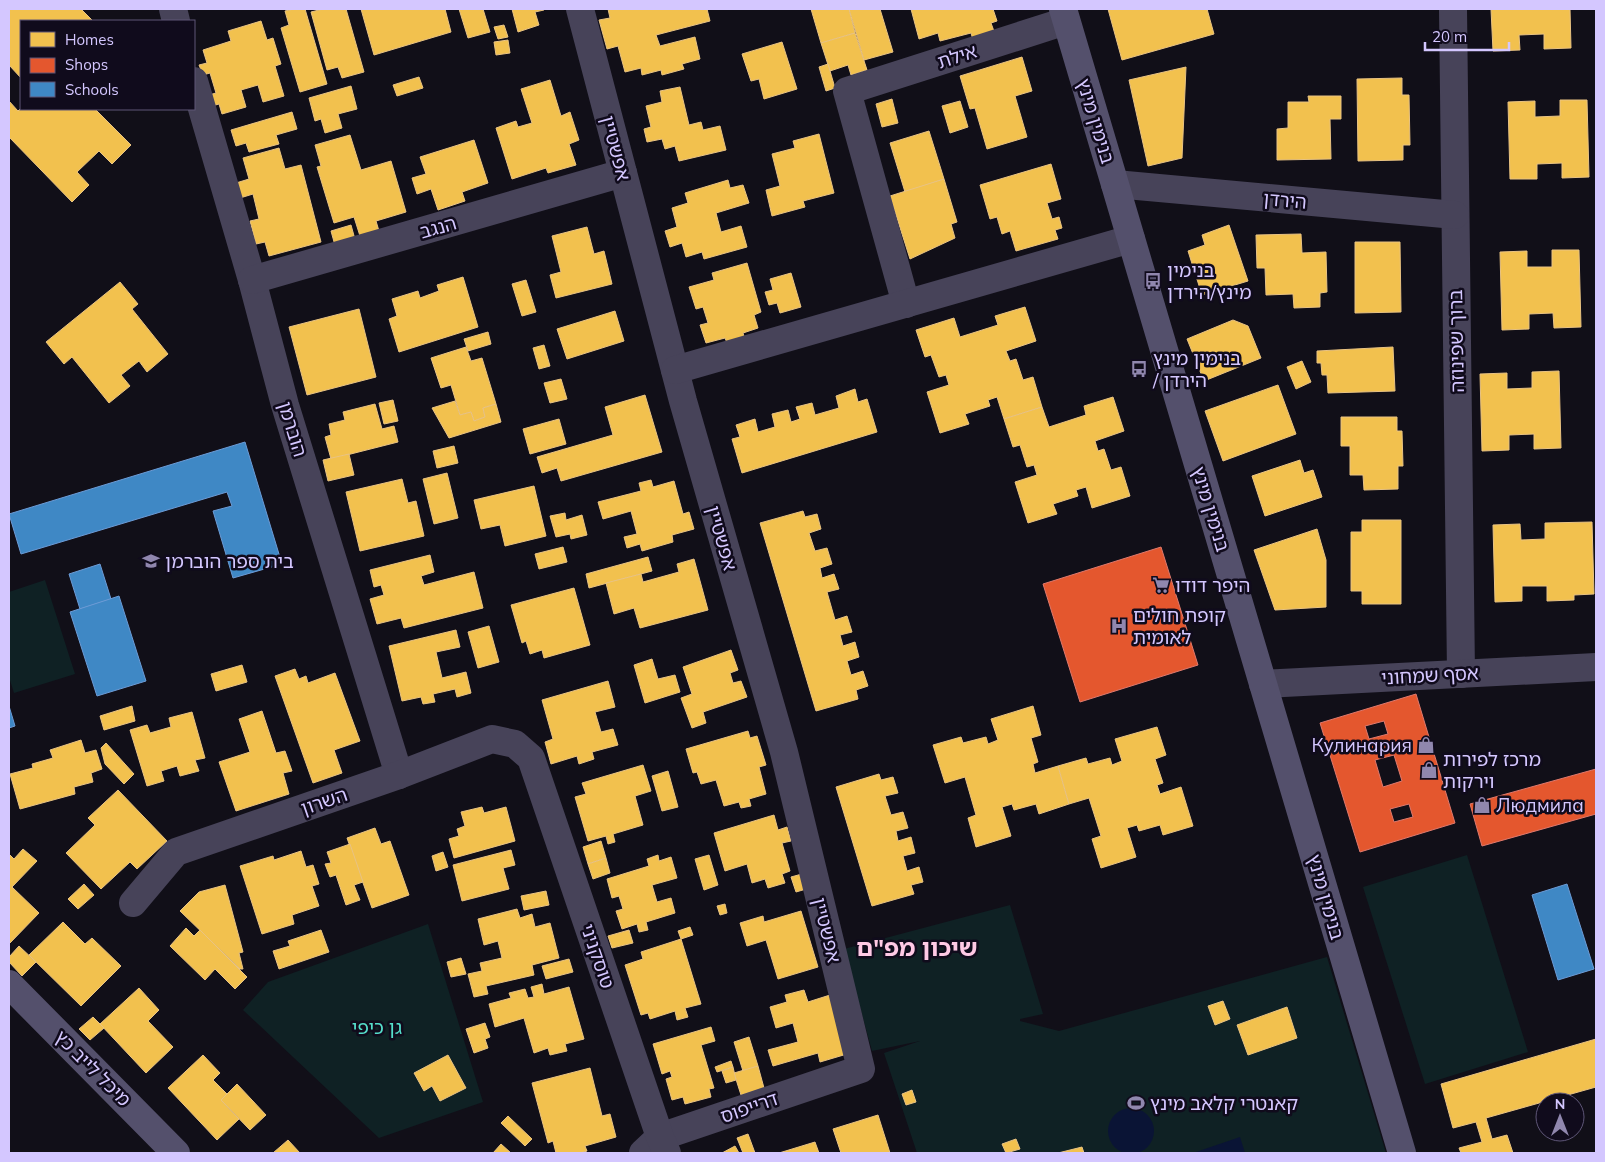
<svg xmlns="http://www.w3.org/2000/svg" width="1605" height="1162" viewBox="0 0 1605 1162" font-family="Mulish,'Noto Sans Hebrew',sans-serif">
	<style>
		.green { fill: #0f2124 }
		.water { fill: #0a1435 }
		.homes { fill: #f2c14e; stroke: #e9c383 }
		.shops { fill: #e4572e; stroke: #df796d; fill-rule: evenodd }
		.schools { fill: #3f88c5; stroke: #6c9bd6 }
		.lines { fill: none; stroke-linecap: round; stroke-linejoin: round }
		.street { stroke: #474359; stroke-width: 28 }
		.secondary { stroke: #54506c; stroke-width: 28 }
		.labels { text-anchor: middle; stroke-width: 5; stroke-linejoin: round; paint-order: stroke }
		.street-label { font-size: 19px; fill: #d4c7ff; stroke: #100b1c }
		.poi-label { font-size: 19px; fill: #d4c7ff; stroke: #100b1c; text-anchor: start }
		.park-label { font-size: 19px; fill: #55ddcb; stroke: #100b1c }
		.district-label { font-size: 24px; font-weight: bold; fill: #ffc9e5; stroke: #100b1c }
	</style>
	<rect width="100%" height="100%" fill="#110f18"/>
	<g class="green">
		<path d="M45 580 75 674 14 693 9 677V592Z"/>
		<path d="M1467 855 1528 1052 1425 1084 1363 887Z"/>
		<path d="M1010 905 1043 1014 1020 1019V1021L1059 1031 1327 957 1386 1153H917L884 1053 920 1041 872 1051 844 949Z"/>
		<path d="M428 924 483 1102 379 1138 243 1010 268 982Z"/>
	</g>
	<g class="water">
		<circle cx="1131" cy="1131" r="23"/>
		<path d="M1240 1137 1245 1153H1193Z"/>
	</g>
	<g class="homes">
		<path d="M9 9H81L93 21H21V78L9 65Z"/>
		<path d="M294 9H305L327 84 300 92 281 28 289 25 285 11Z"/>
		<path d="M323 9H346L364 72 342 78 338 67 327 70 311 12Z"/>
		<path d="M361 9H445L451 32 374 55Z"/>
		<path d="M459 9H483L490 32 468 38Z"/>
		<path d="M512 9H543L544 10 535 12 539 25 518 32Z"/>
		<path d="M608 9H707L710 21 656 35 660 46 695 37 700 59 682 64 684 69 662 75 661 70 642 75 641 68 625 72 618 46 607 49 599 20 610 18Z"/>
		<path d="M811 9H849L855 33 821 43Z"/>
		<path d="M849 9H880L893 52 864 60Z"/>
		<path d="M911 9H993L997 21 991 23 995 34 973 40 971 33 940 41 938 33 919 39Z"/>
		<path d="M1108 9H1207L1214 34 1122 60Z"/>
		<path d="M1491 9H1570L1571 48 1544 49V34L1519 35 1520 50 1493 51Z"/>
		<path d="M261 21 267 40 273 38 281 64 275 66 284 96 263 102 258 85 241 90 246 107 222 114 219 104 212 106 209 95 216 93 210 73 203 75 199 65 207 63 203 50 231 41 228 31Z"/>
		<path d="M504 25 508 37 498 39 494 27Z"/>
		<path d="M855 33 867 70 851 75 848 65 830 71 821 43Z"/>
		<path d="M508 40 510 53 496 55 494 42Z"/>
		<path d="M782 42 797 89 764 99 759 79 751 81 742 54Z"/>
		<path d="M1022 57 1032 91 1015 96 1027 137 987 149 975 108 970 109 960 76Z"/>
		<path d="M828 64 835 88 826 91 819 67Z"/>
		<path d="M1186 67 1182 158 1148 166 1129 80Z"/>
		<path d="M419 77 423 88 397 96 393 85Z"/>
		<path d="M1402 78V95H1409L1410 145H1403V160L1358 161 1357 79Z"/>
		<path d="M550 80 561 116 570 112 579 140 569 144 576 165 548 173 546 168 512 179 496 128 516 121 518 127 532 123 521 89Z"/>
		<path d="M351 86 357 109 338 114 342 128 325 133 321 119 315 121 309 98Z"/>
		<path d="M680 87 689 125 701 122 703 130 720 126 726 150 679 161 675 146 665 149 662 139 647 142 644 129 651 127 646 106 662 102 660 91Z"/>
		<path d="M1308 96H1341V119H1330L1331 159 1277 160V129L1288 128V102H1309Z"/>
		<path d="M892 99 898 123 882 127 876 104Z"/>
		<path d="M1560 100H1587L1589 177 1562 178V163L1537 164V179H1510L1508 102 1535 101V117L1560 116Z"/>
		<path d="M9 101 18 111 21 108 95 109 131 145 112 164 99 151 77 172 89 185 72 202 9 137Z"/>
		<path d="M960 101 968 127 950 133 942 106Z"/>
		<path d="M292 112 297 129 276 135 279 144 249 152 246 143 236 146 231 130Z"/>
		<path d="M929 131 944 179 905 192 890 143Z"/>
		<path d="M819 134 834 193 803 201 805 207 772 216 766 190 780 186 772 154 795 148 793 141Z"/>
		<path d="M350 135 361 170 391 161 406 212 376 221 379 231 360 236 354 217 334 223 317 167 321 166 315 145Z"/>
		<path d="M474 140 488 183 462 192 465 201 438 210 431 189 417 194 412 178 426 174 420 157Z"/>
		<path d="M279 148 285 169 301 165 321 242 269 256 265 242 256 244 250 221 259 219 253 194 240 198 236 183 249 179 243 158Z"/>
		<path d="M1051 164 1061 199 1047 203 1052 219 1059 217 1062 228 1055 230 1058 239 1016 251 1010 231 1002 234 997 217 990 219 980 185Z"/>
		<path d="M944 179 957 222 951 224 955 238 910 259 890 196Z"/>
		<path d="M728 180 730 188 743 185 749 203 716 213 721 232 741 226 747 247 704 259 702 252 686 257 682 243 670 247 665 231 677 227 672 208 688 203 685 193Z"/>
		<path d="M351 225 356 243 336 249 331 231Z"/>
		<path d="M1229 225 1248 281 1202 295 1188 251 1205 245 1202 235Z"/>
		<path d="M587 227 594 254 604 251 612 284 556 298 550 275 561 272 552 236Z"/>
		<path d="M1301 234 1302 253 1326 252 1327 292 1320 293V307L1294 308 1293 294 1266 295 1265 268H1257L1256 235Z"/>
		<path d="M1355 242H1400L1401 312 1355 313Z"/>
		<path d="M1552 250H1579L1581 327 1554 328 1553 313 1529 314V329L1502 330 1500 252 1527 251V267H1552Z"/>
		<path d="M747 263 761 312 754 315 758 328 743 333 745 340 728 345 725 338 706 343 700 325 708 323 703 307 696 309 689 287 714 280 712 273Z"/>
		<path d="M791 273 801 307 780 313 777 303 769 305 765 292 773 290 770 279Z"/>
		<path d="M463 277 478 327 399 352 389 319 397 316 392 299 418 291 420 298 439 291 437 285Z"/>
		<path d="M526 280 536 312 522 316 512 284Z"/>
		<path d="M120 282 138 304 132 309 168 354 147 372 139 361 121 375 130 386 109 403 72 357 64 364 46 342Z"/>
		<path d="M1025 307 1036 341 1006 351 1010 361 1016 359 1023 380 1033 377 1042 407 1004 419 997 397 988 400 990 406 965 414 969 424 940 433 927 392 949 385 946 375 939 377 931 355 925 357 916 330 954 318 960 337 998 325 995 316Z"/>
		<path d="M359 309 376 377 307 395 289 327Z"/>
		<path d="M615 311 624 341 567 359 557 329Z"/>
		<path d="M1233 320 1248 326 1261 358 1204 381 1187 339Z"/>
		<path d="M488 332 491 344 468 351 464 339Z"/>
		<path d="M544 345 550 366 539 369 533 348Z"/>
		<path d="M466 347 471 361 482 358 496 404 483 408 485 417 474 421 471 412 460 415 451 385 441 388 431 358Z"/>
		<path d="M1393 347 1395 391 1328 393 1327 375H1322L1321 363H1317V351Z"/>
		<path d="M1302 361 1311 382 1296 389 1287 367Z"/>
		<path d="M1559 371 1561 448 1534 449V434L1509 435V450L1482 451 1480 374 1507 373V389L1532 388V372Z"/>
		<path d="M561 379 567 399 550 403 544 383Z"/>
		<path d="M1278 385 1296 434 1223 461 1205 411Z"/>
		<path d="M855 389 858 402 867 399 877 432 742 473 732 439 740 437 736 425 755 419 758 432 775 427 772 414 788 410 791 422 800 419 796 407 812 403 815 415 839 408 836 396Z"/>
		<path d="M645 395 662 452 561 481 557 468 542 473 537 457 613 435 605 407Z"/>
		<path d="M1113 397 1124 431 1095 441 1098 451 1104 449 1111 470 1121 467 1130 496 1092 508 1086 487 1076 490 1078 496 1053 504 1057 514 1028 523 1015 482 1037 475 1034 465 1027 467 1020 445 1013 447 1004 419 1042 407 1049 427 1086 415 1084 406Z"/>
		<path d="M393 400 398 421 384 424 379 403Z"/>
		<path d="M455 401 460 415 471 412 474 421 485 417 483 408 496 404 501 422 449 438 432 408Z"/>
		<path d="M375 404 382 429 394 426 398 442 331 459 325 437 331 435 329 424 345 420 343 412Z"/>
		<path d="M1341 417H1397V431H1402L1403 466H1398V489L1364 490 1363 475H1350V446H1341Z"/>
		<path d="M559 419 566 444 530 454 523 429Z"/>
		<path d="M454 446 458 463 437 468 433 451Z"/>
		<path d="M349 454 354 475 328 481 323 460Z"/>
		<path d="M1300 460 1304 473 1313 470 1322 497 1265 516 1252 476Z"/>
		<path d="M447 473 458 518 434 524 423 479Z"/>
		<path d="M402 479 408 503 416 501 424 536 360 551 346 492Z"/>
		<path d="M651 480 653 487 674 481 683 514 689 512 694 529 672 535 673 542 642 551 640 544 627 548 624 537 637 534 631 511 603 519 598 502 641 491 639 483Z"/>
		<path d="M534 486 546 536 505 546 500 525 481 529 474 500Z"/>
		<path d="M803 511 805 517 817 514 821 529 809 533 815 551 827 548 832 564 820 568 822 578 834 574 839 589 827 592 835 620 847 616 852 632 840 635 843 646 855 642 859 657 847 661 851 675 863 671 868 686 856 690 858 699 816 711 760 523Z"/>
		<path d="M565 513 566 520 582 515 587 535 571 539 570 534 556 537 550 516Z"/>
		<path d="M1362 520H1401V604H1362V591H1351V532H1362Z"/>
		<path d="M1592 522 1594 594 1574 595V600L1547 601V586H1522V601L1495 602 1493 525 1520 524 1521 540 1545 539V523Z"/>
		<path d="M1317 529 1326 560V607L1275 610 1254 550Z"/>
		<path d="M563 547 567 562 539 569 535 554Z"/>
		<path d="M430 555 434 572 421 576 424 585 474 572 483 608 404 628 401 618 377 624 370 599 384 595 381 585 374 587 370 570Z"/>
		<path d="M648 557 652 571 589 588 586 574Z"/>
		<path d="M694 559 708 610 640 628 634 608 614 614 606 583 641 574 643 582 679 572 677 564Z"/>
		<path d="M574 588 590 645 544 658 542 650 530 654 526 641 522 643 511 605Z"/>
		<path d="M489 626 499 662 478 668 468 632Z"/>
		<path d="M456 630 460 647 436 652 442 678 466 672 471 693 457 697 455 689 433 694 435 702 423 704 421 697 402 701 389 646Z"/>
		<path d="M731 650 738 670 730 673 733 683 741 681 747 697 703 712 706 723 692 728 681 698 692 694 683 667Z"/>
		<path d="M652 659 658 679 675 675 680 692 645 703 634 665Z"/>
		<path d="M242 665 247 682 216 691 211 674Z"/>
		<path d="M295 669 299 679 306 676 308 683 335 673 360 741 334 750 342 773 313 783 275 676Z"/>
		<path d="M608 681 615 707 595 712 601 732 613 729 618 745 592 752 594 759 579 764 577 756 551 764 545 742 553 739 542 700Z"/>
		<path d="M132 706 135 721 104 730 100 716Z"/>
		<path d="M1033 706 1041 735 1031 738 1038 762 1033 764 1035 773 1058 766 1069 804 1039 814 1036 804 1014 810 1012 804 1002 807 1011 836 976 847 968 818 976 815 965 777 945 783 933 745 961 737 963 743 986 737 988 744 998 740 991 719Z"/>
		<path d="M262 711 276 753 285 751 292 771 283 773 289 794 236 811 219 762 250 752 239 719Z"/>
		<path d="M192 712 205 758 195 760 199 771 180 776 177 766 161 771 164 781 147 786 130 730 147 725 150 733 171 727 169 718Z"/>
		<path d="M1157 727 1166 755 1155 759 1163 783 1157 785 1160 794 1181 787 1193 826 1163 835 1160 825 1139 831 1137 825 1127 828 1136 857 1101 868 1092 839 1101 836 1089 798 1069 804 1058 766 1086 758 1088 764 1110 758 1112 765 1122 761 1115 739Z"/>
		<path d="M748 731 750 738 757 736 766 765 759 767 766 794 749 799 751 806 741 808 739 802 724 806 716 780 701 784 697 772 693 773 686 749Z"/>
		<path d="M81 740 85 753 96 750 102 769 91 773 93 782 74 787 75 794 20 809 10 774 33 768 32 764 53 758 50 750Z"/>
		<path d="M106 743 134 774 124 784 105 764 101 748Z"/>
		<path d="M643 765 651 791 635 796 643 825 613 834 615 842 608 844 606 836 588 841 575 797 586 794 582 783Z"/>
		<path d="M668 771 678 807 662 811 652 776Z"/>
		<path d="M879 774 881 780 893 777 898 793 885 796 891 815 903 812 908 828 896 831 898 841 911 837 915 853 903 856 907 871 919 867 923 882 911 885 914 894 872 906 836 787Z"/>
		<path d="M118 790 167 841 137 869 130 862 101 889 66 853 95 825 88 818Z"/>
		<path d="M482 807 484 813 506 807 515 841 454 858 449 839 459 836 457 829 465 826 461 812Z"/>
		<path d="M774 815 778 830 787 827 791 841 782 843 790 871 782 874 785 883 768 888 765 879 752 883 747 864 725 871 714 833Z"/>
		<path d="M375 828 381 844 390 841 409 895 372 908 347 838Z"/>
		<path d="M601 841 606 858 588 864 583 847Z"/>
		<path d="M350 844 363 882 354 885 360 900 346 905 336 875 330 877 325 864 331 863 327 852Z"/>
		<path d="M23 849 37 861 12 887 39 913 10 943 9 942V854L14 859Z"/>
		<path d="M511 850 515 865 503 868 509 889 462 901 453 865Z"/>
		<path d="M301 851 306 867 313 865 319 884 312 886 319 906 292 915 294 924 262 934 240 866 273 856 274 860Z"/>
		<path d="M443 852 448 867 436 871 432 856Z"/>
		<path d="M658 855 659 861 671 857 677 878 652 885 657 902 671 898 675 913 646 922 648 930 639 932 637 924 622 929 616 911 623 909 619 896 612 898 607 879 649 866 647 859Z"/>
		<path d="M709 855 718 885 704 890 695 859Z"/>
		<path d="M606 858 610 873 593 879 588 864Z"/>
		<path d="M809 872 813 887 796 892 791 877Z"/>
		<path d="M84 884 94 895 78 909 68 899Z"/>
		<path d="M225 885 243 952 239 953 243 969H240L180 911 199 892Z"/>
		<path d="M546 891 549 905 524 910 521 896Z"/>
		<path d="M725 904 727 913 720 915 717 906Z"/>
		<path d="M517 909 520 918 532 914 535 927 550 923 559 958 532 965 534 975 486 986 488 994 474 997 468 974 482 971 480 963 502 958 498 941 484 945 478 919Z"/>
		<path d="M801 911 818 967 778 979 766 940 747 946 740 923 763 916 764 922Z"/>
		<path d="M63 922 85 944 92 938 121 966 81 1006 29 955Z"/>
		<path d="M690 927 693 935 681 939 678 931Z"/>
		<path d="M186 928 194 936 200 930 247 977 235 989 215 969 205 980 170 946Z"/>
		<path d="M321 930 329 952 279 969 273 951 290 946 288 941Z"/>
		<path d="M629 930 633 943 612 948 608 936Z"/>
		<path d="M681 939 701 1004 685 1008 688 1017 677 1020 675 1011 650 1019 648 1013 641 1015 625 965 643 959 641 952Z"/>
		<path d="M19 946 36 962 22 976 9 962V957Z"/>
		<path d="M461 958 466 974 451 977 447 962Z"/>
		<path d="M569 959 573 972 546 979 542 966Z"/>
		<path d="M542 984 544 994 569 987 584 1039 565 1044 567 1051 550 1055 548 1048 534 1053 524 1018 495 1027 489 1004 511 998 509 993 525 989 528 998 534 997 531 987Z"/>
		<path d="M139 988 159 1010 148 1021 173 1047 146 1073 100 1024Z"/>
		<path d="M804 990 808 1002 830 995 847 1054 820 1062 818 1053 773 1066 768 1050 798 1042 793 1023 776 1028 770 1007 787 1002 785 995Z"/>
		<path d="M1223 1001 1230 1019 1215 1025 1208 1006Z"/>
		<path d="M1287 1007 1297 1038 1248 1055 1237 1025Z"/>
		<path d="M93 1017 104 1028 90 1040 79 1029Z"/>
		<path d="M485 1023 490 1037 485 1039 488 1048 474 1053 466 1029Z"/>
		<path d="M711 1027 715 1041 701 1045 714 1088 709 1089 711 1097 685 1104 683 1097 672 1100 666 1079 672 1077 670 1071 662 1074 653 1044Z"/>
		<path d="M749 1037 758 1066 743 1071 734 1042Z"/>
		<path d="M1596 1039V1087L1486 1118 1492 1139 1507 1135 1513 1153H1461L1459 1148 1482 1142 1476 1122 1453 1128 1441 1084Z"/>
		<path d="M203 1055 220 1073 213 1080 227 1094 221 1100 239 1119 217 1140 168 1088Z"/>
		<path d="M448 1055 466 1088 440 1101 432 1086 424 1091 414 1073Z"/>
		<path d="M731 1061 733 1067 717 1072 715 1067Z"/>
		<path d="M758 1066 764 1088 741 1095 734 1073Z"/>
		<path d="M733 1067 736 1080 726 1083 722 1071Z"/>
		<path d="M590 1068 602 1116 610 1114 616 1137 585 1146 587 1151 580 1153H556L553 1141 548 1143 532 1083Z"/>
		<path d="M237 1084 266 1115 250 1130 221 1100Z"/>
		<path d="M912 1090 916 1102 906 1105 902 1094Z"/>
		<path d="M878 1115 890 1153H841L833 1129Z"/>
		<path d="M508 1116 532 1139 525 1146 501 1123Z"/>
		<path d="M748 1134 755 1153H743L737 1138Z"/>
		<path d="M1016 1139 1020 1149 1006 1153 1002 1144Z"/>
		<path d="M288 1140 300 1153H273Z"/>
		<path d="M815 1142 819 1153H779Z"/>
		<path d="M501 1144 511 1153H493Z"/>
		<path d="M735 1146 739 1153H722Z"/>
		<path d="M1082 1147 1084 1153H1058Z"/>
	</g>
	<g class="shops">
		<path d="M1161 547 1198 665 1080 702 1043 584Z"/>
		<path d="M1416 694 1455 823 1360 852 1320 723ZM1384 721 1388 734 1369 739 1365 726ZM1394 755 1402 781 1383 787 1375 760ZM1409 804 1413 817 1394 822 1390 809Z"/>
		<path d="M1596 769V814L1482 846 1470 804Z"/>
	</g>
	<g class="schools">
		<path d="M245 442 282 564 233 578 213 511 232 506 227 492 21 554 9 514Z"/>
		<path d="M100 564 111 599 80 609 69 574Z"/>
		<path d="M119 596 146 681 97 696 70 612Z"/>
		<path d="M9 706 15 726 9 728Z"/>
		<path d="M1567 884 1594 969 1558 980 1532 895Z"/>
	</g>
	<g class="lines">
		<g class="street">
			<path d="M173 9 176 21"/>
			<path d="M580 9 683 401 784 752 861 1069 660 1137 643 1153"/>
			<path d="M1453 9 1461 674"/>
			<path d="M194 81 252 280 285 405 399 775"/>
			<path d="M1115 184 1455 215"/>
			<path d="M252 280 623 173"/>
			<path d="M906 304 847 91 1066 21"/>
			<path d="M675 370 1131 239"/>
			<path d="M1263 684 1596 667"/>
			<path d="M133 903 176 852 399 775 492 739 515 744 531 758 660 1137 667 1153"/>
		</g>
		<g class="secondary">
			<path d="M1063 9 1402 1153"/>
			<path d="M9 984 176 1153"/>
		</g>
	</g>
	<defs>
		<g id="bus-bare" transform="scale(1.35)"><path d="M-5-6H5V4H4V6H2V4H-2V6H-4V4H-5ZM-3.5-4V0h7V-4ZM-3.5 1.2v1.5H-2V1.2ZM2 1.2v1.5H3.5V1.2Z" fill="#9087ae" stroke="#100b1c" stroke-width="2.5" paint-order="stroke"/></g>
		<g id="school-bare" transform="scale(1.35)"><path d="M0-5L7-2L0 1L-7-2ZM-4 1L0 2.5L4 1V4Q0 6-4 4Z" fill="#9087ae" stroke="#100b1c" stroke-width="2.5" paint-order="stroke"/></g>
		<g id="supermarket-bare" transform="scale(1.35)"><path d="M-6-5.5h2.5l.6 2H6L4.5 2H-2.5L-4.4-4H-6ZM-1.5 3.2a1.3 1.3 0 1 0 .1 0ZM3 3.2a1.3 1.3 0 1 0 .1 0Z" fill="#9087ae" stroke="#100b1c" stroke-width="2.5" paint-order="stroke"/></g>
		<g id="hospital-bare" transform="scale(1.35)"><path d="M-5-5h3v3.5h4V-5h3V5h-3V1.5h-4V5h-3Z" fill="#9087ae" stroke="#100b1c" stroke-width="2.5" paint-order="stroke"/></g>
		<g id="shop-bare" transform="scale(1.35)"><path d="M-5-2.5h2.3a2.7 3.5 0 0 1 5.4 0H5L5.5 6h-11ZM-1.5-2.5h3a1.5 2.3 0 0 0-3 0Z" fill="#9087ae" stroke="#100b1c" stroke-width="2.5" paint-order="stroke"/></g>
		<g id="stadium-bare" transform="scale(1.35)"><path d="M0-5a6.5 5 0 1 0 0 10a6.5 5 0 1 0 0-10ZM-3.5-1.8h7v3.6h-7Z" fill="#9087ae" stroke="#100b1c" stroke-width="2.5" paint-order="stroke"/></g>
	</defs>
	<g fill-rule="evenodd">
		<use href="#bus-bare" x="1153" y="281"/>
		<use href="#bus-bare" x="1139" y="369"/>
		<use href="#school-bare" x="151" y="561"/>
		<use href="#supermarket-bare" x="1161" y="585"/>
		<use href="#hospital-bare" x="1119" y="626"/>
		<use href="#shop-bare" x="1426" y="745"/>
		<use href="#shop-bare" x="1429" y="770"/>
		<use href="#shop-bare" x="1482" y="805"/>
		<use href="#stadium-bare" x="1136" y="1103"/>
	</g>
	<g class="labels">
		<g class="street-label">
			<text transform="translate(957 56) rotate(-18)" y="7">אילת</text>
			<text transform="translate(1096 121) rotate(73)" y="7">בנימין מינץ</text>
			<text transform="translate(616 148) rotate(75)" y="7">אפשטיין</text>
			<text transform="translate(1285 200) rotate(5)" y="7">הירדן</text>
			<text transform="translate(438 227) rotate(-16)" y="7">הנגב</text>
			<text transform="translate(1456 341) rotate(-91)" y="7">ברוך שפינוזה</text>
			<text transform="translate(293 429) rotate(73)" y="7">הוברמן</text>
			<text transform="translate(1211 509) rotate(73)" y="7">בנימין מינץ</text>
			<text transform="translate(722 538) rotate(74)" y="7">אפשטיין</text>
			<text transform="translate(1430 675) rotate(-3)" y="7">אסף שמחוני</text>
			<text transform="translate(324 801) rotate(-19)" y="7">השרון</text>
			<text transform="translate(1326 897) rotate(74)" y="7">בנימין מינץ</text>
			<text transform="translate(827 930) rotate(76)" y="7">אפשטיין</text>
			<text transform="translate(598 956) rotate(71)" y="7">טוסקניני</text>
			<text transform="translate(93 1068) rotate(45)" y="7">מיכל לייב כץ</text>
			<text transform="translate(749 1107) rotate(-19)" y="7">דרייפוס</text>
		</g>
		<g class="poi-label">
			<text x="1167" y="277">בנימין<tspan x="1167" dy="22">מינץ/הירדן</tspan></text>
			<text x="1153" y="365">בנימין מינץ<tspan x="1153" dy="22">/ הירדן</tspan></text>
			<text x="165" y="568">בית ספר הוברמן</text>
			<text x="1175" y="592">היפר דודו</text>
			<text x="1133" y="622">קופת חולים<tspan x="1133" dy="22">לאומית</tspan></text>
			<text x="1412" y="752" text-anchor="end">Кулинария</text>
			<text x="1443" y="766">מרכז לפירות<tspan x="1443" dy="22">וירקות</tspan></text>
			<text x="1496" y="812">Людмила</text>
			<text x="1150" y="1110">קאנטרי קלאב מינץ</text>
		</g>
		<g class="park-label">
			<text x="377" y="1034">גן כיפי</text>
		</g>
		<g class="district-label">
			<text x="917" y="956">שיכון מפ"ם</text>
		</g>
	</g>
	<rect width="1605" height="1162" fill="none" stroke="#d4c7ff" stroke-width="20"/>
	<rect x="20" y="20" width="175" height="90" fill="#100b1c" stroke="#5e5677"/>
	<rect x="30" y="32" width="25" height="15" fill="#f2c14e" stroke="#5e5677"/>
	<text x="65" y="45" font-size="15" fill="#d4c7ff">Homes</text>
	<rect x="30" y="58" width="25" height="15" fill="#e4572e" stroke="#5e5677"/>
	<text x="65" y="70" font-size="15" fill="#d4c7ff">Shops</text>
	<rect x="30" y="82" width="25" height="15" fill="#3f88c5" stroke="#5e5677"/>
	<text x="65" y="95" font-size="15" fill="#d4c7ff">Schools</text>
	<g transform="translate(1560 1117)"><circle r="24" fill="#100b1c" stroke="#5e5677"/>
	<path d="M0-4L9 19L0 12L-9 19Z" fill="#9087ae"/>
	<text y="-8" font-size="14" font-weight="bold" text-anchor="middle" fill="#d4c7ff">N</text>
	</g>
	<path d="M1425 42v8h84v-8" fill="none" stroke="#d4c7ff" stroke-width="2.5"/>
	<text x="1432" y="42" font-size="15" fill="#d4c7ff" stroke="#100b1c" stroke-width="4" paint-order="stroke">20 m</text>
</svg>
